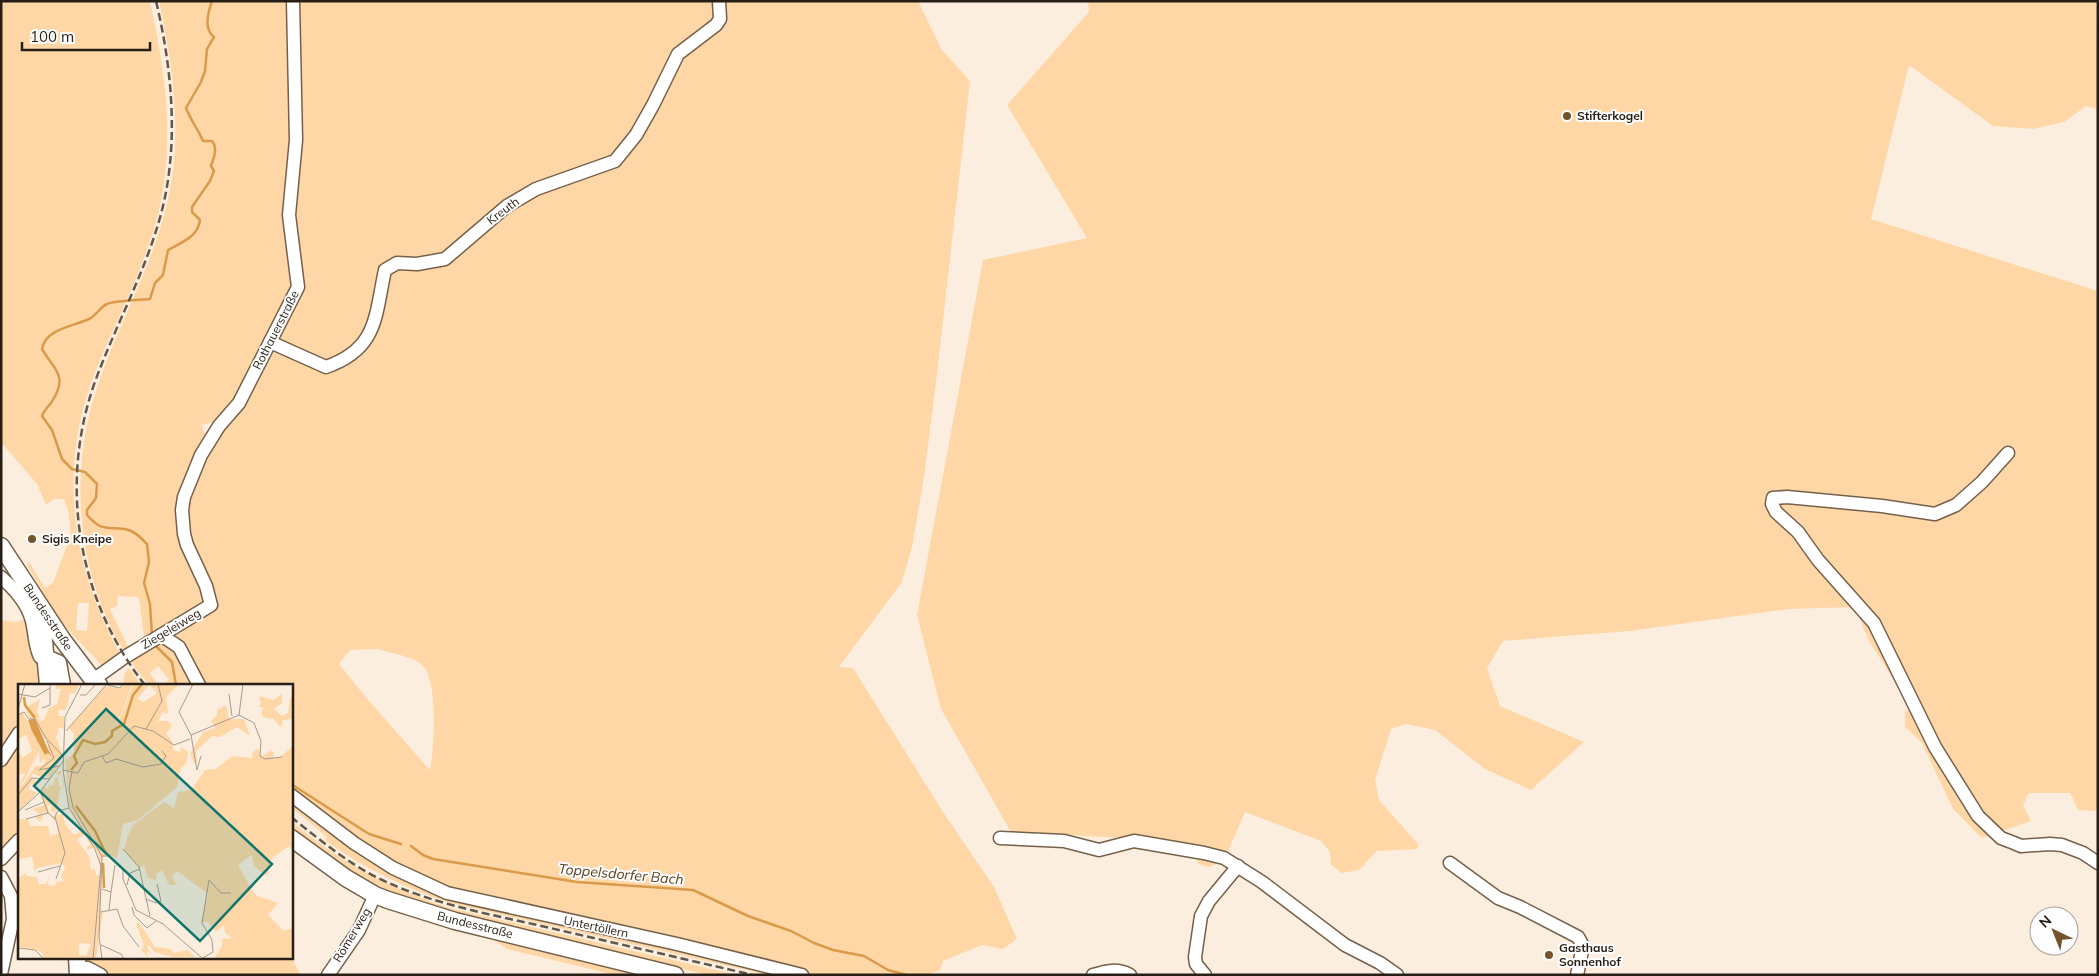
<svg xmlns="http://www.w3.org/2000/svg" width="2099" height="976" viewBox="0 0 2099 976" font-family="Mulish,sans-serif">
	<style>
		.green { fill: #ffd7a7; fill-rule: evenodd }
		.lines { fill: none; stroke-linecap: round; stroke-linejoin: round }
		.stream { stroke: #d99b49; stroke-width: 2.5 }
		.minor-casing { stroke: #75614a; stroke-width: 15 }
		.major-casing { stroke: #75614a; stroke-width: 19 }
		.minor { stroke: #fff; stroke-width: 12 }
		.major { stroke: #fff; stroke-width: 16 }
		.rail { stroke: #61584c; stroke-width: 2.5; stroke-dasharray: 8 4; stroke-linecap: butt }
		.poi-dot { fill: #74542a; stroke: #fdfdfd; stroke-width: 2 }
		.labels { text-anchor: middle; stroke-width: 4; stroke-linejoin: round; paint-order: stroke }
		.poi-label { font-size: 12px; font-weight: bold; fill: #271f15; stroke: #fdfdfd; text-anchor: start }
		.street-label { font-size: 12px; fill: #271f15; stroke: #fdfdfd }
		.water-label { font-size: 14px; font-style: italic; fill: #5c4220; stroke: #fdfdfd }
		.inset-river { fill: none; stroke: #d99b49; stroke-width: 2.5 }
		.inset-road { fill: none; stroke: #a79b8e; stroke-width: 1 }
		.view { fill: #0f766e; fill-opacity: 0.15; stroke: #0f766e; stroke-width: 2.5 }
		.inset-edge { fill: none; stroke: #271f15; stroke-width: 2.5 }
	</style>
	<rect width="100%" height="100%" fill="#fceede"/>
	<g class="green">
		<path d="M1 1H150C164 66 174 130 162 196 151 255 121 310 98 365 56 465 70 566 123 659L106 670 60 621 27 565 29 562 45 588 53 583 71 535 68 510 64 499H54L46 505 37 484 1 442ZM78 603H89L87 631 76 630Z"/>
		<path d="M159 1H918L942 50 970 81 936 383 924 477 912 547 902 582 839 667 853 668 943 812 994 887 1017 939 1003 949 982 945 943 961 940 970 928 975H768L451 903C405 888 364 869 325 840L327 837 291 807V685H163L169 680 158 666 150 673 158 685H149C78 603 63 479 100 379 121 318 154 263 168 199 183 135 173 65 159 1ZM213 422 219 426 189 495 187 523 180 492 188 469 208 435 204 432 202 425ZM118 596 139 597 145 645 131 653 110 609 117 606ZM377 649C389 652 412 657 421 664 439 677 434 749 430 770L369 701 339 664 350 650Z"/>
		<path d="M1088 1H2096L2098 109 2086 106 2064 122 2033 129 1993 126 1909 65 1871 219 2098 291V809L2094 811 2078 810 2070 793H2029L2023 805 2031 821 1982 838 1953 809 1922 743 1905 727V712L1917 702 1895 682 1868 639 1855 607 1788 609 1630 631 1503 641 1487 668 1500 706 1584 742 1531 790 1485 769 1435 730 1406 724 1391 729 1375 780 1379 800 1419 845 1417 849 1377 851 1359 870 1342 873 1331 865 1330 852 1321 841 1245 812 1224 861 1209 867 1198 864 1197 854 1143 839 1011 832 941 709 917 615 983 260 1087 238 1007 105 1089 12Z"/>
		<path d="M32 618 44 685H19V836L1 859V620L15 622Z"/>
		<path d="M129 668 141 685H123L125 673Z"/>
		<path d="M291 821C340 862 389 888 450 908L737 975H707L449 912 391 895 343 868 291 829Z"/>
		<path d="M493 930 675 975H615L507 949 492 939Z"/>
		<path d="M84 957H291L301 975H101L88 968Z"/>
	</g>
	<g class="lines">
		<g class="stream">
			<path d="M152 636 150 604 144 583 149 562 147 544C141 538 134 530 124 529 105 527 101 531 87 515V510L96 498 97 484 85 472 72 469 62 459 52 430 42 416C44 410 47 408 51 403 69 376 55 371 42 349 45 329 74 326 89 319 96 316 100 307 107 304 113 301 141 300 150 299L155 283 163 275 168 250C182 242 198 237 200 220L192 212V207L210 181 214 171 211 166C214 157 218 148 212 141H203C198 129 191 121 186 108L201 82 205 71 207 49 214 37C203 29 208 12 212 1"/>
			<path d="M154 644 172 662 176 685"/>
			<path d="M291 784 369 834 401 844"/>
			<path d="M411 846 423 855 433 859 577 882 693 890 748 916 791 931 814 943 833 950 864 956 888 970 907 975"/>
		</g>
		<g class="minor-casing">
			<g id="minor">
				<path d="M270 342 326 367C378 349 375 316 385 270L397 263 417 264 445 259 507 206 536 189 615 161 636 135 653 105 678 54 716 25 720 19 719 1"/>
				<path d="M2008 453 1982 482 1956 505 1935 514 1882 506 1787 497 1773 498 1772 504 1776 512 1798 532 1818 560 1874 623 1935 747 1978 816 2001 838 2014 843 2021 846 2050 844 2062 845 2083 853 2098 863"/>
				<path d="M1 577C16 590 30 606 33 626 35 636 35 647 40 657L46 659"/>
				<path d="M161 635 179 647 199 685"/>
				<path d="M93 680 125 657 211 605 206 586 187 545 184 534 182 510 184 497 201 455 219 426 239 403 298 287 289 215 296 140 293 1"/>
				<path d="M1 760 19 733"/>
				<path d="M291 795 354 843 393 868 447 893 677 944 802 975"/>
				<path d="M1000 838 1064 841 1099 850 1134 841 1204 853 1224 858 1262 882 1345 945 1380 963 1397 975"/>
				<path d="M1 859 19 840"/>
				<path d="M1450 863 1498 898 1520 907 1578 937 1583 946 1577 975"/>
				<path d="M1 877 11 896 13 919 1 974"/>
				<path d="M78 968H88L101 975"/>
				<path d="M328 975 359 930 375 895"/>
				<path d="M1093 975C1106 971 1117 968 1130 975"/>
				<path d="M1205 975 1196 964 1195 957 1201 916 1209 901 1238 866"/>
			</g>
		</g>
		<g class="major-casing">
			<g id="major">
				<path d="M1 546 62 639 93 680 99 685"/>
				<path d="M39 610 43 630 48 685"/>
				<path d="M46 663 51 660 58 663 62 685"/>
				<path d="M291 838 346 878 375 895 388 900 455 921 675 975"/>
				<path d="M77 957 78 975"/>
			</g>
		</g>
		<use href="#minor" class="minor"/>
		<use href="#major" class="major"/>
		<g class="rail">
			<path d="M145 685C77 599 58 482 96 379 117 322 147 269 162 210 179 143 172 68 156 1"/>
			<path d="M291 817C319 839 346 862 378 878 431 904 489 914 546 927 615 943 684 959 753 975"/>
		</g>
	</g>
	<g class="poi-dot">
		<circle cx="1567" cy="116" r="5"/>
		<circle cx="32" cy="539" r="5"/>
		<circle cx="1549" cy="955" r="5"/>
	</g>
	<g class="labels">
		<g class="poi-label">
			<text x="1577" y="120">Stifterkogel</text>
			<text x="42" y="543">Sigis Kneipe</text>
			<text x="1559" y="952">Gasthaus<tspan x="1559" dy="14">Sonnenhof</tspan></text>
		</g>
		<g class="street-label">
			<text transform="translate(503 211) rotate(-37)" y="4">Kreuth</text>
			<text transform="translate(276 330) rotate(-63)" y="4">Rothauerstraße</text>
			<text transform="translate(48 617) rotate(56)" y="4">Bundesstraße</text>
			<text transform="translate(171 629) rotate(-31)" y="4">Ziegeleiweg</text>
			<text transform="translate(475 925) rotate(14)" y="4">Bundesstraße</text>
			<text transform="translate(596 927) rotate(12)" y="4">Untertöllern</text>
			<text transform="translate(352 935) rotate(-59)" y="4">Römerweg</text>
		</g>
		<g class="water-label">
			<text transform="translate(621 874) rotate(5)" y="5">Toppelsdorfer Bach</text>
		</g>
	</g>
	<g transform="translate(18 684)">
		<rect width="275" height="275" fill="#fceede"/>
		<path d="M38 0H61L57 9H52L48 26H41L40 32H46V45L41 43 38 54 45 71 32 94 29 93 32 89 23 93 15 90 13 93 20 99 16 102 13 99 11 105 19 109 0 128 1 103 6 99 17 82H24L28 76 25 75 22 80 21 67 6 97 0 103 7 89 0 91V65L4 74 14 67 8 51 0 55V31L4 28 29 70 30 60 8 28 12 21 22 15 19 27 22 37 26 36 31 24 39 20 43 5H38ZM105 0H114L104 29 91 49 105 29 115 0H161L148 13 150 30 145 28 140 37H150L154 42 148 49 155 59V66L162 68 163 63 170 68 169 78 162 86 159 103 120 136 105 140 99 174 91 171 84 173 82 227 83 225 85 228 78 275H26L24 269 16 265 0 263V194L8 189V192L19 193 21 200H28L31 194 30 201 37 202 38 198 46 197 43 193 47 183 43 179 19 184 17 188 14 173 0 175V135H10L12 142H30L32 152 40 149 39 139 33 131 36 132 37 127H33V121H29L32 130 25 128 24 136 20 137 18 133 22 131 15 125 27 121 23 108 27 102 30 106 31 101 35 102 37 94 40 93 41 103 45 102 44 89 40 92 38 88 43 87 44 89 46 101 45 103 42 104 38 132 45 130 47 140 56 151 64 147 58 135 76 163 70 166 68 164 73 161 66 150 59 156 71 172 73 186 77 185 78 191 83 192 80 169 51 122 47 79 48 72 49 75 56 69V50L51 44 88 2 103 5ZM131 1 139 9 126 18 119 15ZM61 259 73 260 68 272 61 271ZM264 9V19L256 25 264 32 270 29 272 13 275 15V35L264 36V44L255 35 245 33 243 28 246 24 240 22 243 19 241 12 256 16ZM208 21 211 35H226L232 52 219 43 202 53 194 52 178 67 179 79H176L172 70 177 61 185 48 197 44 193 37 199 31V26ZM275 62V168L271 162 254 174 249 192 236 182 234 171 220 181 237 211 260 219 250 231 266 247 275 244V275H200L197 273 204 262V255L214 254 207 249 206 241 198 248 190 238H183L190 210 159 187 154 192 158 201H151L144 186 138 190V197L129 193 126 181 121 184 106 166 110 151 115 141 146 118 156 124 160 108 173 106 187 86 198 85 214 72 235 74 234 69 240 64 243 73 252 67 256 68 255 74 262 73ZM121 238 137 263 153 265 156 269 170 266 177 273H155L136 268 131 261 129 263 134 271 129 267 130 273 123 266 126 261 118 240Z" fill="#ffd7a7" fill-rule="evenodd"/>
		<path d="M17 35 31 68 34 73 30 69 27 71 14 47 10 36Z" fill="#d99b49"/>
		<path class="inset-river" d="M6 13 7 21 17 34M53 86 59 79 56 72 65 56 77 60 87 58 94 52V47L106 40 115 11 124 0M58 122 77 147 88 170M85 179 86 204"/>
		<path class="inset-road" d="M64 0 47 33 45 86 51 124 76 163 83 182 75 275M89 1 102 4 105 0M0 10 17 13 32 4M211 10 214 32M62 11H68L78 0M24 24 32 21V0M0 25 7 0M0 31 6 28 11 35H17L28 54 45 72M221 31 236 39 243 57 242 72 247 75 264 73M221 31 225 0M128 45 144 17 140 0M48 47 89 0M173 51 161 28 175 0M29 57 36 74 21 86 41 82M84 72 88 79 98 75 125 83 143 80 148 72 144 67M183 72 179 86 173 51 221 31M45 86 60 89 66 78 90 70 116 42 135 47 156 61 172 55M54 87 51 105 55 123 84 172 81 252 84 275M22 107 30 129 37 135M0 111 14 94 31 95M7 126 26 118M0 128 21 109 46 76M8 135 30 129M105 165 121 183 132 232M84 172H91L105 185V195L118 226 145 240 183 273M0 177V209M20 188 42 182M38 195 47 169 37 133 40 127 51 124M109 201 112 189 122 185M84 205 93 208 91 226M93 208 97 181M128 215 138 219 143 217 139 200M114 223 116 231 129 244 138 237M83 228 99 225 105 242 121 263M83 261 103 270 106 275M0 264 17 266 26 275M183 275 195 268 194 256 184 239 191 196 203 209H213"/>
		<path class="view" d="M88 25 254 180 182 257 16 102Z"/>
		<rect width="275" height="275" class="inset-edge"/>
	</g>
	<rect width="2099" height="976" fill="none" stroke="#271f15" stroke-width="5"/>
	<g transform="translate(2054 931) rotate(317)"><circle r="24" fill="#fdfdfd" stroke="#a7a4a0"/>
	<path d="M0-4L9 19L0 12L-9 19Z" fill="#74542a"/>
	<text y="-8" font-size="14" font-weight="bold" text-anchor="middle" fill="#271f15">N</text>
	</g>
	<path d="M22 42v8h128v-8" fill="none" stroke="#271f15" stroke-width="2.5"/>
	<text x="30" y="42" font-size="15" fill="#271f15" stroke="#fdfdfd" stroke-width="4" paint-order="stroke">100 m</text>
</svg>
